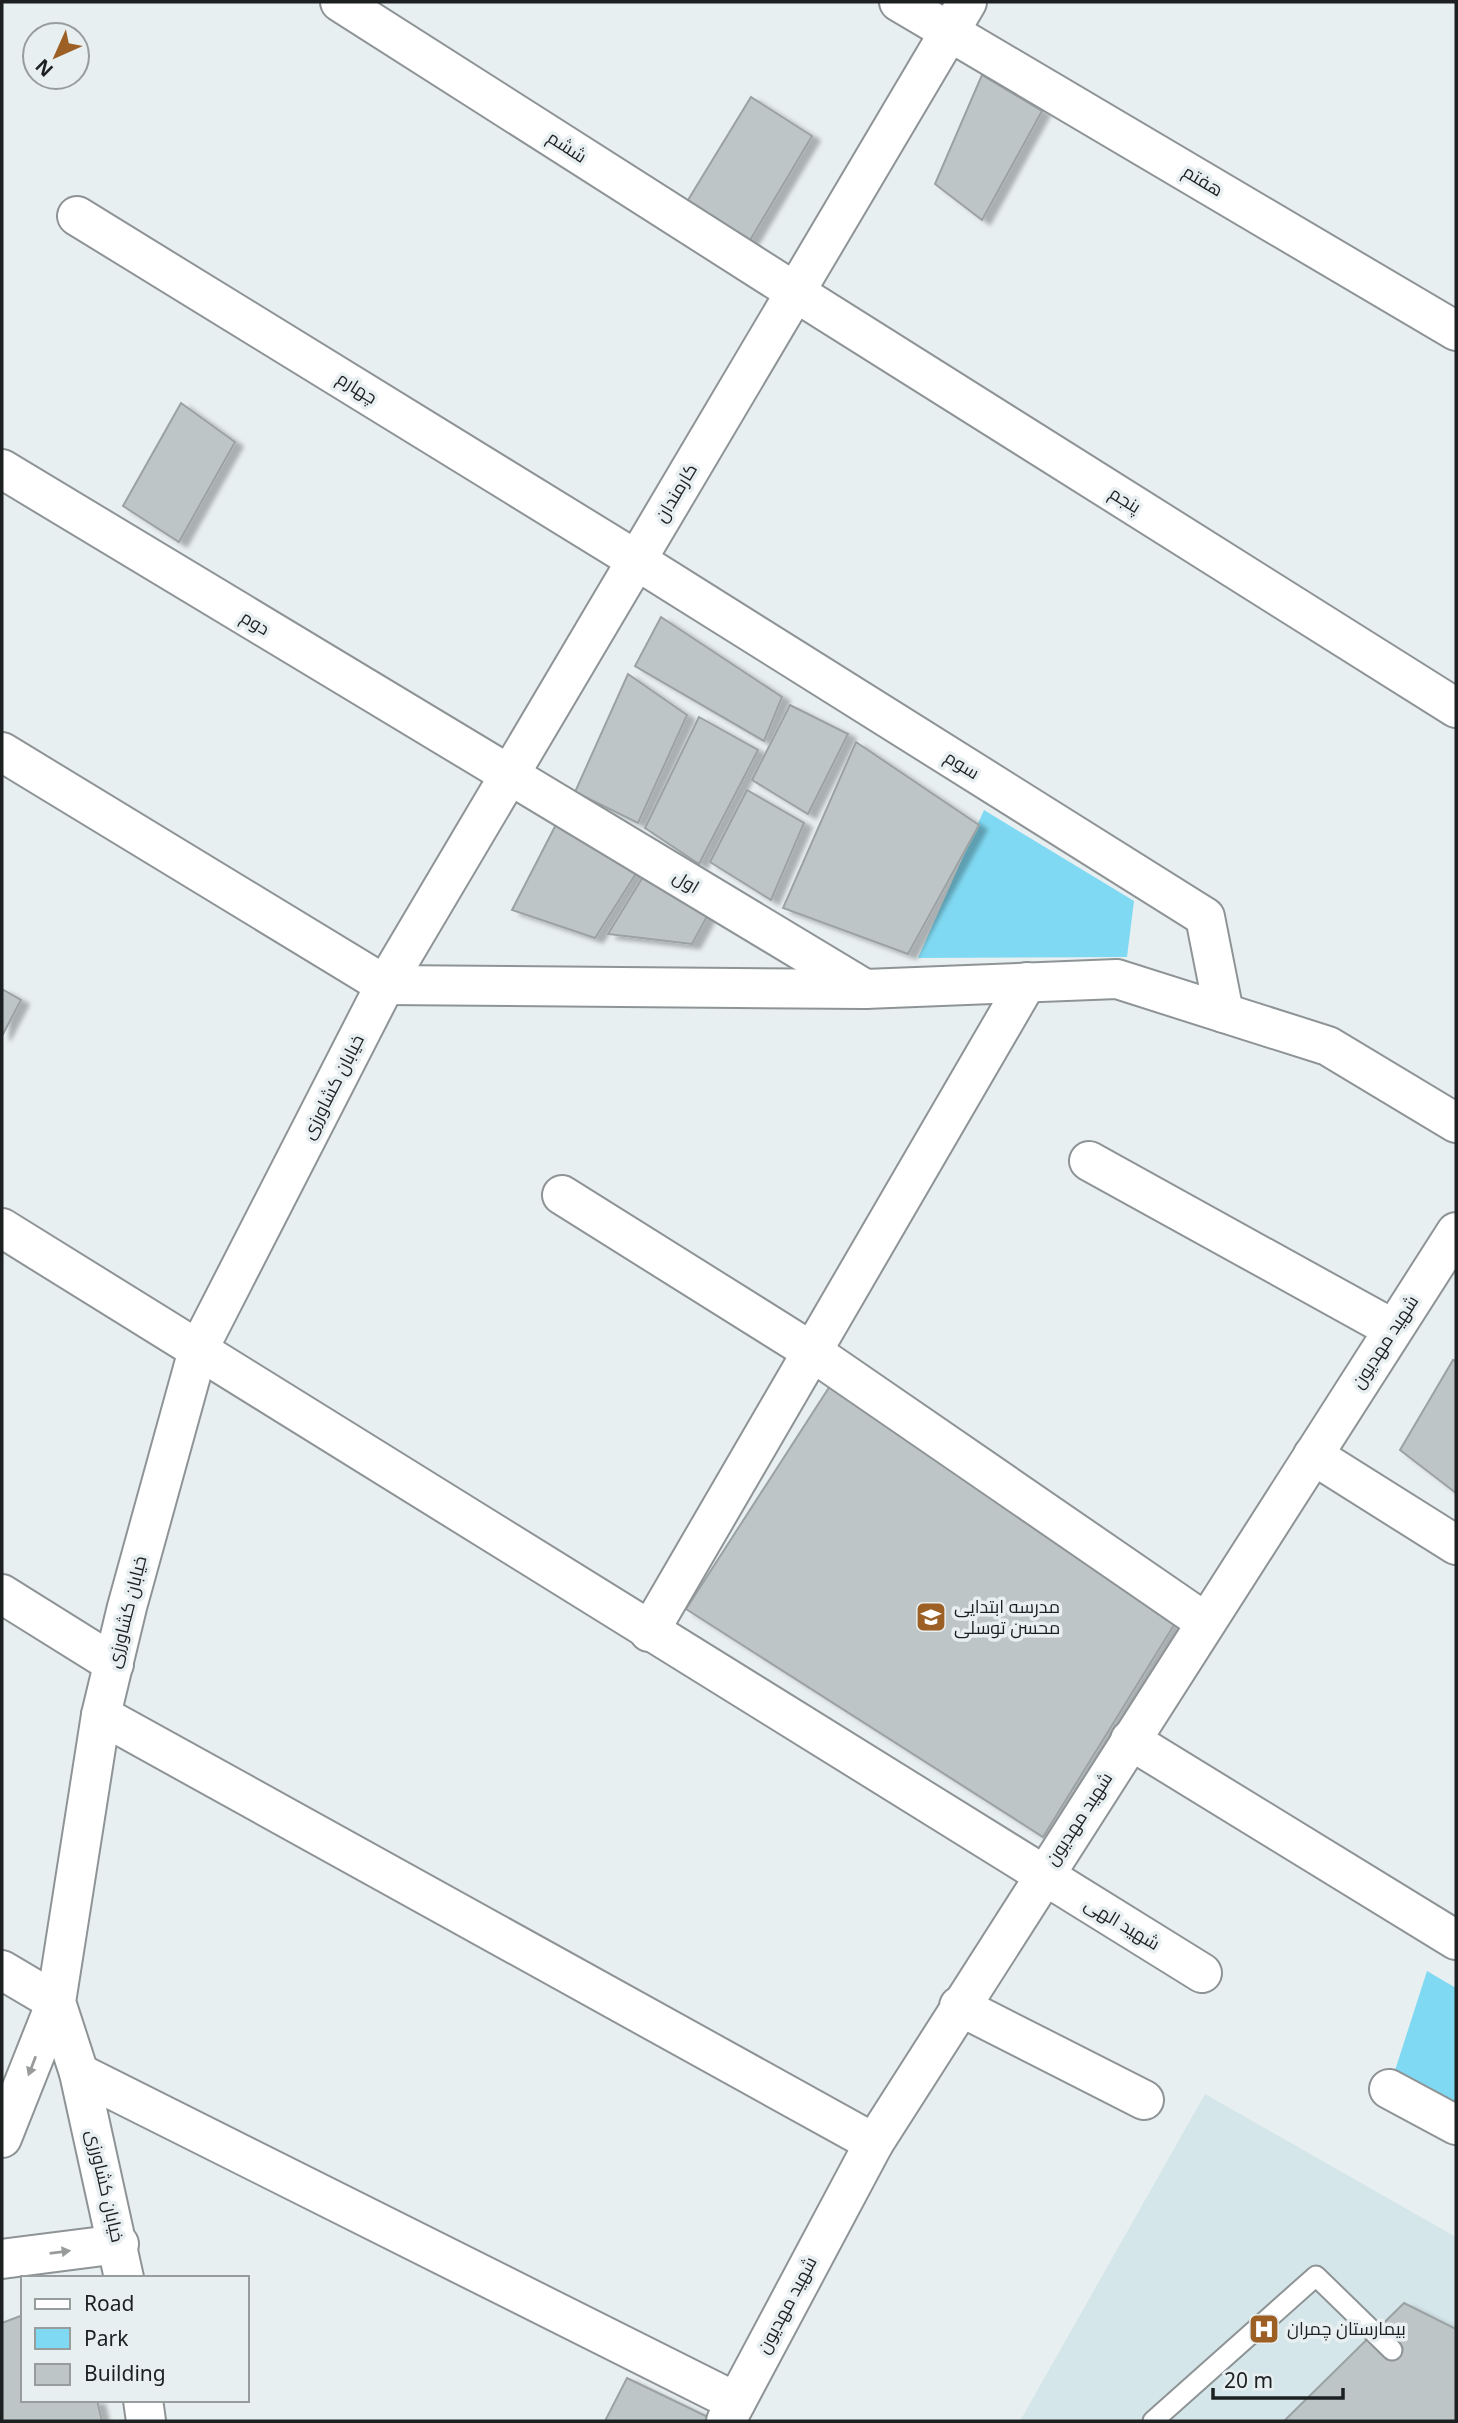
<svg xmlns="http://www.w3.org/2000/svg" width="1458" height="2423" viewBox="0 0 1458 2423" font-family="'Noto Sans',Cairo,sans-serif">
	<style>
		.built { fill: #d5e6ea }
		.green { fill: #80d9f2 }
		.building { fill: #bec5c7; stroke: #9ba2a4; stroke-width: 2; filter: url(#shadow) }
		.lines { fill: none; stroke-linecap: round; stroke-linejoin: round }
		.service-casing { stroke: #8e9496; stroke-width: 23 }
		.minor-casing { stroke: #8e9496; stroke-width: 42 }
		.tertiary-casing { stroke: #8e9496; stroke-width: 42 }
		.service { stroke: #fff; stroke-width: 19 }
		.minor { stroke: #fff; stroke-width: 38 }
		.tertiary { stroke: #fff; stroke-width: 38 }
		.oneway { fill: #999b9b }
		.labels { text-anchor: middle; stroke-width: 7; stroke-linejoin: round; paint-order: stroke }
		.street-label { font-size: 18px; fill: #1d2020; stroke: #e8eff1 }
		.poi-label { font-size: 18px; fill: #1d2020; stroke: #e8eff1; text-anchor: start }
	</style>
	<defs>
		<filter id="shadow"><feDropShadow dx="8" dy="4.5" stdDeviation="2" flood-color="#0004"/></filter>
	</defs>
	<rect width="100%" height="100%" fill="#e8eff1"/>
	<path class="built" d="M1205 2094 1456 2237V2421H1020Z"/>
	<g class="green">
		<path d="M984 810 1134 901 1127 957 918 958Z"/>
		<path d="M1427 1971 1456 1988V2123L1389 2089Z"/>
	</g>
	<g class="building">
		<path d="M982 75 1042 111 982 220 935 184Z"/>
		<path d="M751 97 812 136 749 242 688 200Z"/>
		<path d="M181 403 235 442 179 542 123 506Z"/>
		<path d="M661 617 782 697 764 741 635 666Z"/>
		<path d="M628 674 687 715 638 823 575 792Z"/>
		<path d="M790 705 848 734 808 814 752 780Z"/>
		<path d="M699 717 758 750 699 864 645 828Z"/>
		<path d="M856 742 979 825 908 954 783 908Z"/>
		<path d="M747 790 804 823 771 900 710 862Z"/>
		<path d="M563 811 644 861 595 938 512 910Z"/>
		<path d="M652 862 718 896 692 944 608 934Z"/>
		<path d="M2 989 21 1000 2 1036Z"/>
		<path d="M1453 1360 1456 1361V1493L1400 1450Z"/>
		<path d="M830 1386 1174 1625 1043 1837 686 1609Z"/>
		<path d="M1404 2303 1456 2329V2421H1284Z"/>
		<path d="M23 2315V2400H97L102 2421H2V2323Z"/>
		<path d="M627 2378 714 2420V2421H605Z"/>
	</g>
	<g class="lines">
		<g class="service-casing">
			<path id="service" d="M1153 2421 1316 2276 1392 2350"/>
		</g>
		<g class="minor-casing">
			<g id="minor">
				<path d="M340 2 795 292 1456 708"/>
				<path d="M899 2 1456 331"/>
				<path d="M77 216 636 560 1205 917 1224 1013"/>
				<path d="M2 469 865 989"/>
				<path d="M2 752 385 985"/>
				<path d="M1089 1161 1393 1329"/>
				<path d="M562 1195 814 1353 1205 1622"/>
				<path d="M2 1228 1202 1973"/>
				<path d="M1313 1455 1456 1545"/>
				<path d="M2 1594 114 1664"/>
				<path d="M649 1632 1027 982"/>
				<path d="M101 1715 874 2143"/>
				<path d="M1130 1740 1456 1940"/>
				<path d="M2 1970 56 2002"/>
				<path d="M959 2006 1144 2100"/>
				<path d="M79 2073 736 2402"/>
				<path d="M1389 2089 1456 2125"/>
				<path d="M726 2421 874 2143 1456 1232"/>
			</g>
		</g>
		<g class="tertiary-casing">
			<g id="tertiary">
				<path d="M385 985 865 989 1117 979 1328 1046 1456 1123"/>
				<path d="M2 2138 56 2002"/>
				<path d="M2 2259 119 2244"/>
				<path d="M124 2278 79 2073 56 2002 101 1715 127 1607 198 1350 385 985 967 2"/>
				<path d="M143 2400 146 2421"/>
			</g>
		</g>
		<use href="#service" class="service"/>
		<use href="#minor" class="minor"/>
		<use href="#tertiary" class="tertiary"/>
	</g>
	<defs><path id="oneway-solid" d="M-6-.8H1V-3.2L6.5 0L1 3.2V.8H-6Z" transform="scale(1.75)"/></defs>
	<g class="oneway">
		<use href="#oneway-solid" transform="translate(32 2066) rotate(111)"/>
		<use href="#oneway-solid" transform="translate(60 2252) rotate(-7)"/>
	</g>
	<defs>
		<g id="school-square" transform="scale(1.575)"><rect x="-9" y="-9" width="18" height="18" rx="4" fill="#9c5f24" stroke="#e8eff1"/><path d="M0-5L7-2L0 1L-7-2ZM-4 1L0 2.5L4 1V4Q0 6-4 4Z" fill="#fff"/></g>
		<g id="hospital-square" transform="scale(1.575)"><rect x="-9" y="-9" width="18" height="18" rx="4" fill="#9c5f24" stroke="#e8eff1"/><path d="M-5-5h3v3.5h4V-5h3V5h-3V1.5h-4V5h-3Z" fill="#fff"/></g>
	</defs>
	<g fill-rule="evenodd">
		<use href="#school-square" x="931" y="1617"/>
		<use href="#hospital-square" x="1264" y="2329"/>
	</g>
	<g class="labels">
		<g class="street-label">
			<text transform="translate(567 147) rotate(33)" y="6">ششم</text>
			<text transform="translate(1203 181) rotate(31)" y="6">هفتم</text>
			<text transform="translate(357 388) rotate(32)" y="6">چهارم</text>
			<text transform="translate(676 493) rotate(-59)" y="6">کارمندان</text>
			<text transform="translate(1125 500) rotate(32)" y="6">پنجم</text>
			<text transform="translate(255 623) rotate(31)" y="6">دوم</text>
			<text transform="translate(962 765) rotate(32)" y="6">سوم</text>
			<text transform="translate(686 882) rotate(31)" y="6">اول</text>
			<text transform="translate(333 1087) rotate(-63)" y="6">خیابان کشاورزی</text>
			<text transform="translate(1385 1342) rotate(-57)" y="6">شهید مهدیون</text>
			<text transform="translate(127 1612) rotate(-76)" y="6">خیابان کشاورزی</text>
			<text transform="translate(1079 1819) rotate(-57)" y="6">شهید مهدیون</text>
			<text transform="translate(1122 1924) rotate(31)" y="6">شهید الهی</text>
			<text transform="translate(105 2186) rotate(77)" y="6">خیابان کشاورزی</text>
			<text transform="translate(787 2305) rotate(-62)" y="6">شهید مهدیون</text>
		</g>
		<g class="poi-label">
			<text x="954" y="1613">مدرسه ابتدایی<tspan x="954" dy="21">محسن توسلی</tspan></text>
			<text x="1287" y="2335">بیمارستان چمران</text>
		</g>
	</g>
	<rect width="1458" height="2423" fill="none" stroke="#1d2020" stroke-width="7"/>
	<rect x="21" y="2276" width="228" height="126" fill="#e8eff1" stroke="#979c9d" stroke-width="2"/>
	<rect x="35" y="2299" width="35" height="10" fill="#ffffff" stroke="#979c9d" stroke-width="2"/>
	<text x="84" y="2311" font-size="21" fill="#1d2020">Road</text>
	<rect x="35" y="2328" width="35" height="21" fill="#80d9f2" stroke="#979c9d" stroke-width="2"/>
	<text x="84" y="2346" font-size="21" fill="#1d2020">Park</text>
	<rect x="35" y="2364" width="35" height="21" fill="#bec5c7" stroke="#979c9d" stroke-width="2"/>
	<text x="84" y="2381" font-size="21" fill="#1d2020">Building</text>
	<g transform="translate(56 56) rotate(225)"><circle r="33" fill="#e8eff1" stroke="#979c9d" stroke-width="2"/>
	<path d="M0-5L12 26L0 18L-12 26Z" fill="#9c5f24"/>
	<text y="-10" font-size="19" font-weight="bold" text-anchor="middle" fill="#1d2020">N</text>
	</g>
	<path d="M1213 2388v10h130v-10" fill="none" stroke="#1d2020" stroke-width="3.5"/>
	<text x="1224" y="2388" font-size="21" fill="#1d2020" stroke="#e8eff1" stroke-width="5" paint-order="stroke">20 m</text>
</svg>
